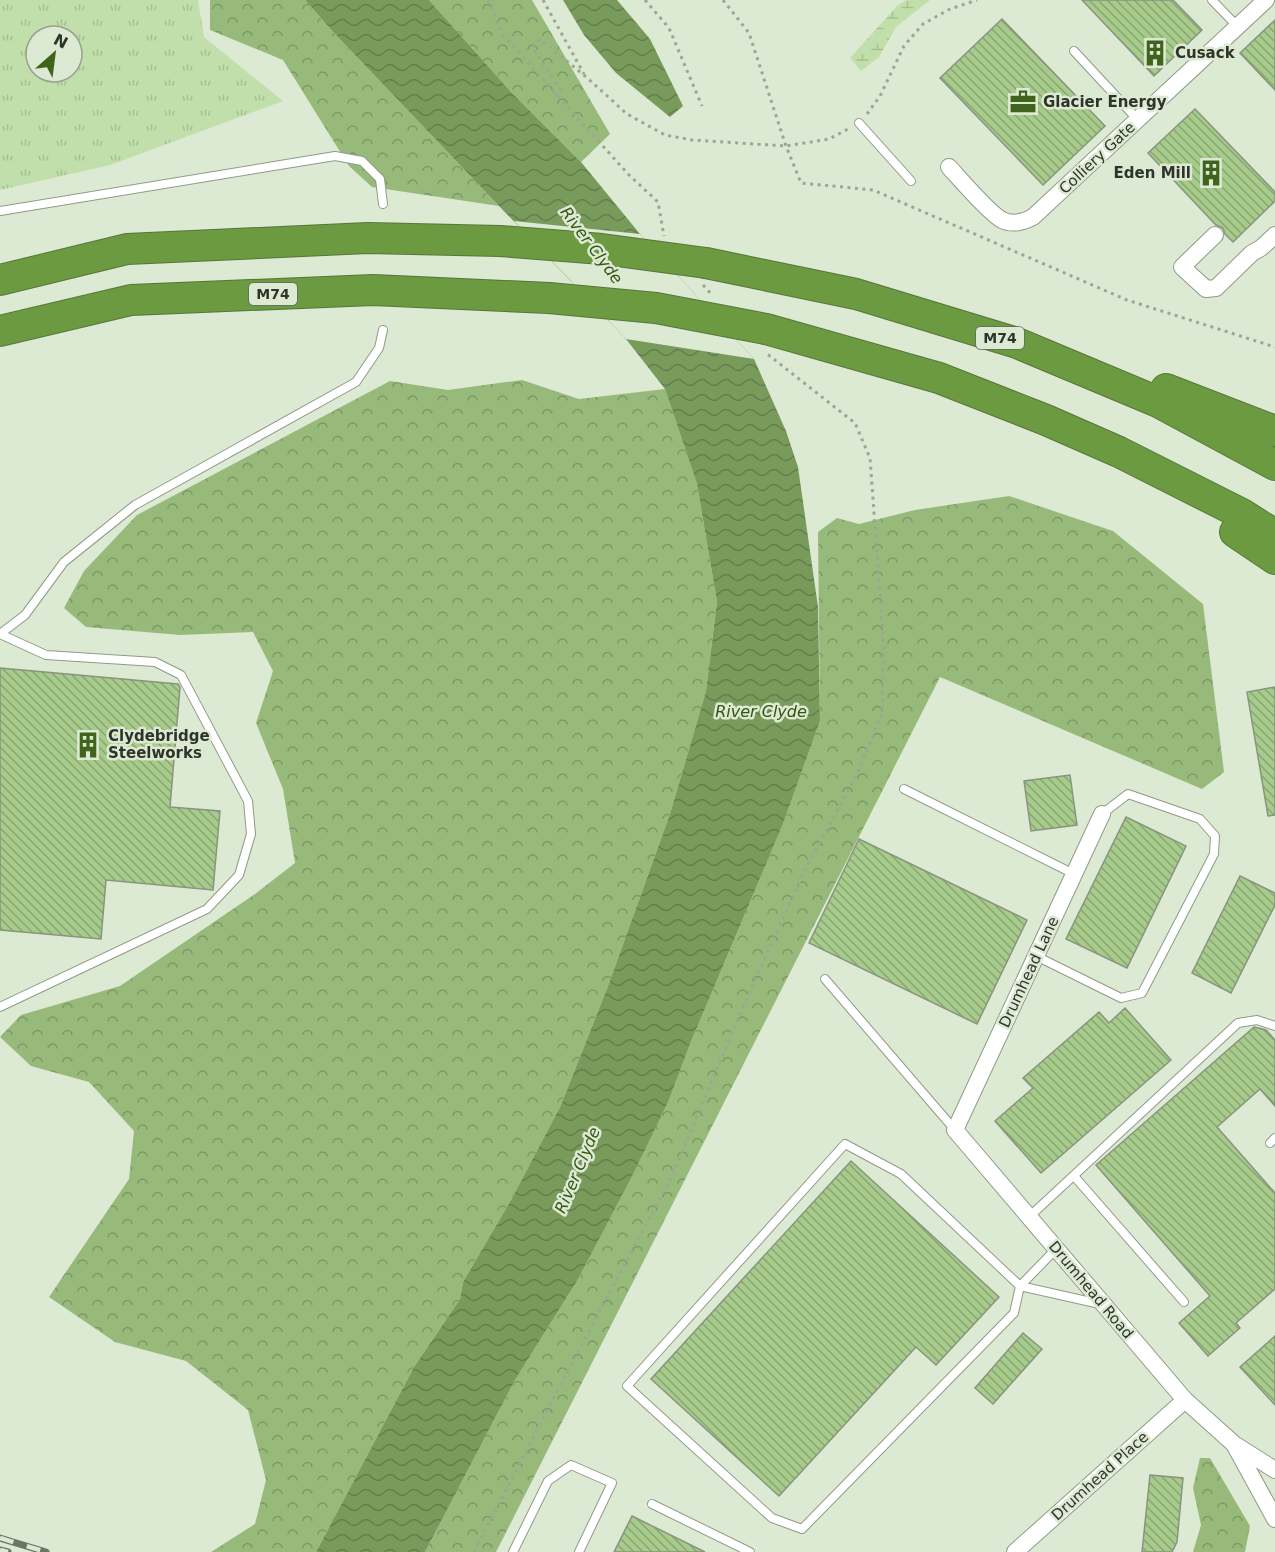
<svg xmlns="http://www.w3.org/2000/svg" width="1275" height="1552" viewBox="0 0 1275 1552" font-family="'DejaVu Sans',sans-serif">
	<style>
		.grass { fill: url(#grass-tufts); fill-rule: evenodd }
		.forest { fill: url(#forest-crowns) }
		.wetland { fill: url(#wetland-marsh) }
		.water { fill: url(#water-waves) }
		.pier { fill: #dce9d3 }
		.building { fill: url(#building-back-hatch); stroke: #899480; stroke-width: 1.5 }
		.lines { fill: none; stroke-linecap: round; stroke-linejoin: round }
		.service-casing { stroke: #8f9b87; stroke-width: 10 }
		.minor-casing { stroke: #8f9b87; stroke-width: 18 }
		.motorway-casing { stroke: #577639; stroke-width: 32 }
		.path { stroke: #9ca694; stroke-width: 3; stroke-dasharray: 3 4.5; stroke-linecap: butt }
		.service { stroke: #fff; stroke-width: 8 }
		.minor { stroke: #fff; stroke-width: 16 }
		.motorway { stroke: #6c9a40; stroke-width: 30 }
		.rail-casing { stroke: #6d7567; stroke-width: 7 }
		.rail { stroke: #dce9d3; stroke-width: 4.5; stroke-dasharray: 14; stroke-linecap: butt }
		.motorway-bridge-casing { stroke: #577639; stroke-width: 32; stroke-linecap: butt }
		.motorway-bridge { stroke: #6c9a40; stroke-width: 30 }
		.labels { text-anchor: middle; stroke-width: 5; stroke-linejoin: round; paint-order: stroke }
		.shield { fill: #dce9d3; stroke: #636a5d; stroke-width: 1.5 }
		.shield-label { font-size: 14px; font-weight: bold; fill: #2f342b }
		.poi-label { font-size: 15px; font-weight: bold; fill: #2f342b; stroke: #dce9d3; text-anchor: start }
		.street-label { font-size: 15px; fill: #2f342b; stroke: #dce9d3 }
		.water-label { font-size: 16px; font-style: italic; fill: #355512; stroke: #dce9d3 }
	</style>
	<defs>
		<pattern id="grass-tufts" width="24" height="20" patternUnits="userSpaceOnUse" patternTransform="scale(1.5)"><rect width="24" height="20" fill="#c1dfaa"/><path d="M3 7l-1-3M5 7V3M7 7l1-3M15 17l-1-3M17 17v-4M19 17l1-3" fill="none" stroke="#a6c092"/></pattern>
		<pattern id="forest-crowns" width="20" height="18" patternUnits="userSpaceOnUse" patternTransform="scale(1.5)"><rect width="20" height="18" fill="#97ba7a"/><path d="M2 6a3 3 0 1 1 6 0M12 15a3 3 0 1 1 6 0" fill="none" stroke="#7c9864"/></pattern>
		<pattern id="wetland-marsh" width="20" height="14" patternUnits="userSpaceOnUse" patternTransform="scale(1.5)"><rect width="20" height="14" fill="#c1dfaa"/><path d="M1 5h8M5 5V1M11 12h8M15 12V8" fill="none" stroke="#a6c092"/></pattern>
		<pattern id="water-waves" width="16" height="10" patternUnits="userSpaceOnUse" patternTransform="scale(1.5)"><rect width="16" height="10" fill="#789a5b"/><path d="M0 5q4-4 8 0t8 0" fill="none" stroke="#637e4b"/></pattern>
		<pattern id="building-back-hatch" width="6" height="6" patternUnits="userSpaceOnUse" patternTransform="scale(1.5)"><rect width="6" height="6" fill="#a7cb8a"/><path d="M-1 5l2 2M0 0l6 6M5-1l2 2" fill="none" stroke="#88a671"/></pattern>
	</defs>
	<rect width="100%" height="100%" fill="#dce9d3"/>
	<path class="grass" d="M0 0H198L204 37 283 101 110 165 0 190ZM36 36H72V72H36Z"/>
	<g class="forest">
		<path d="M210 0H305L334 33 499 206 372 187 349 166 283 60 210 30Z"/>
		<path d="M429 0H532L610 134 581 162 512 93Z"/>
		<path d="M522 380 579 399 665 389 697 484 717 602 706 691 670 814 608 986 561 1105 511 1200 463 1282 460 1299 414 1367 316 1552H211L255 1524 266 1480 248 1410 186 1361 115 1342 49 1297 129 1179 134 1131 89 1082 31 1066 0 1037 21 1015 120 986 255 894 295 863 283 789 256 723 273 671 253 632 180 635 86 627 64 608 84 571 137 515 390 381 448 390Z"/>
		<path d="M1009 496 1113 531 1203 604 1224 772 1202 789 940 677 496 1552H425L515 1380 577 1281 669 1100 690 1044 783 824 820 721 818 532 837 518 859 524 915 510Z"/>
		<path d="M1200 1458H1210L1250 1526 1245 1552H1193L1201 1525 1193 1488Z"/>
	</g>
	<path class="wetland" d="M906 0H930L896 27 879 57 861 71 850 58 897 6Z"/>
	<g class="water">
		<path d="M305 0H429L512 93 581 162 640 234 754 359 786 431 798 467 818 607 820 721 783 824 690 1044 669 1100 633 1174 577 1281 515 1380 425 1552H316L414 1367 460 1299 463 1282 511 1200 561 1105 608 986 670 814 706 691 717 602 697 484 665 389 626 339 334 33Z"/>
		<path d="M563 0H617L650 39 683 106 670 117 616 73 584 35Z"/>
	</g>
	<path class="pier" d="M514 221 640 234 754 359 626 339Z"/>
	<g class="building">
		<path d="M1082 0H1173L1202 30 1154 76Z"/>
		<path d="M1002 19 1105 126 1043 185 940 78Z"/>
		<path d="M1275 20V90L1240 53Z"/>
		<path d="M1195 109 1275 192V201L1233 242 1225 234 1223 228 1216 225 1148 153Z"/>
		<path d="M0 668 178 684 180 687 170 807 220 811 213 890 106 880 101 939 0 930Z"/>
		<path d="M1275 687V815L1268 816 1247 692Z"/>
		<path d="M1070 775 1077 825 1031 831 1024 781Z"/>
		<path d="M1126 817 1186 846 1127 968 1066 939Z"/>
		<path d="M859 839 1027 920 977 1024 809 943Z"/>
		<path d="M1240 876 1275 893V905L1231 993 1192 973Z"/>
		<path d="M1125 1008 1171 1060 1041 1173 995 1121 1033 1088 1023 1078 1099 1012 1109 1023Z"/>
		<path d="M1254 1027 1266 1030 1275 1040V1106L1260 1089 1217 1127 1275 1193V1289L1236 1323 1240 1328 1208 1356 1179 1323 1210 1296 1096 1165Z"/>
		<path d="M851 1161 999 1297 936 1365 916 1347 779 1496 651 1379Z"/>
		<path d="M1023 1333 1042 1349 993 1404 975 1388Z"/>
		<path d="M1275 1336V1405L1240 1367Z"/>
		<path d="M1150 1475 1183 1478 1177 1542 1172 1552H1142Z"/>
		<path d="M632 1516 705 1552H614Z"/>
	</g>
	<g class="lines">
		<g class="service-casing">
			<g id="service">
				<path d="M1212 0 1238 27"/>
				<path d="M1074 51 1138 120"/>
				<path d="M859 123 911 181"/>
				<path d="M0 211 335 156 362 161 380 179 383 204"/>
				<path d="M0 634 25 615 64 562 135 505 356 382 379 348 383 330"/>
				<path d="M904 789 1074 874"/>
				<path d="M1036 956 1121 998 1142 993 1214 854 1215 836 1200 819 1128 794 1102 814"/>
				<path d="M825 979 955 1130"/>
				<path d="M0 1007 207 909 239 875 251 834 248 801 181 675 155 662 46 655 0 634"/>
				<path d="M1270 1143 1275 1138"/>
				<path d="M1074 1176 1184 1302"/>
				<path d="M1029 1217 1238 1023 1257 1020 1275 1026"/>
				<path d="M1056 1249 1020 1286 1014 1313 802 1529 772 1518 627 1386 845 1144 901 1174 1020 1286 1100 1304"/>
				<path d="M652 1504 750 1552"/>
				<path d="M513 1552 548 1481 571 1465 612 1483 579 1552"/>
			</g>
		</g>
		<g class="minor-casing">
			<g id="minor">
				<path d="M949 167C960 179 989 213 1002 220 1012 225 1024 222 1033 217L1266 0"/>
				<path d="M1215 235 1182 267 1206 289 1216 288 1252 253 1261 248 1275 235"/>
				<path d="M1102 814 955 1130 1185 1400 1234 1444 1275 1470"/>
				<path d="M1235 1446 1275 1519"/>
				<path d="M1015 1552 1185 1400"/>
			</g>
		</g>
		<g class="motorway-casing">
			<g id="motorway">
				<path d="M706 263 856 294 1017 343 1158 402 1275 465"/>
				<path d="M0 280 127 249 368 238 500 241"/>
				<path d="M766 329 939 378 1046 420 1119 452 1242 514 1275 535"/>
				<path d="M0 331 131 300 373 290 549 298"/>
				<path d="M1166 389 1275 431"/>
				<path d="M1235 532 1275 559"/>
			</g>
		</g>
		<g class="path">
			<path d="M488 0 502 34 629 175 658 202 664 236"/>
			<path d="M543 0 584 74"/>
			<path d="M645 0 669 28 702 106"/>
			<path d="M723 0 749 33 786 146 801 183 873 190 1127 300 1275 347"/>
			<path d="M556 96 561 90 532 47 540 39 585 76 627 114 665 135 692 140 786 146 829 139 848 129"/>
			<path d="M867 114 880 96 904 46 923 24 950 9 977 0"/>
			<path d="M703 285 713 296"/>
			<path d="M474 1552 557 1391 670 1180 750 991 805 870 856 776 882 713 884 650 870 458 855 423 766 353"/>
		</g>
		<use href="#service" class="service"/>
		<use href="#minor" class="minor"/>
		<use href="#motorway" class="motorway"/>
		<g class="rail-casing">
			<g id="rail">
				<path d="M0 1538 46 1552"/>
				<path d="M0 1550 8 1552"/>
			</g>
		</g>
		<use href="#rail" class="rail"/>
		<g class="motorway-bridge-casing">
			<g id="motorway-bridge">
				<path d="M500 241 602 249 706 263"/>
				<path d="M549 298 656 308 766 329"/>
			</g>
		</g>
		<use href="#motorway-bridge" class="motorway-bridge"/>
	</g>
	<defs>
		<g id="building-bare" transform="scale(2.07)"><path d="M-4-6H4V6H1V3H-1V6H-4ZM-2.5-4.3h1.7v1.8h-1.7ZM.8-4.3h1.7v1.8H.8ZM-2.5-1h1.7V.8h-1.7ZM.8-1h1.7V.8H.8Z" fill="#41641c" stroke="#dce9d3" stroke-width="2.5" paint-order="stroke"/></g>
		<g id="office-bare" transform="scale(2.07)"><path d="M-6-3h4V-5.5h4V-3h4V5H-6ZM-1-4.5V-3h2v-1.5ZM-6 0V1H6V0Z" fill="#41641c" stroke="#dce9d3" stroke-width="2.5" paint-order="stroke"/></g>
	</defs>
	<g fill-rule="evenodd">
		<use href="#building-bare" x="1155" y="53"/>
		<use href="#office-bare" x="1023" y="102"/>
		<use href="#building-bare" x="1211" y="173"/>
		<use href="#building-bare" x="88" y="745"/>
	</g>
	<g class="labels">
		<g class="shield">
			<rect x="249" y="283" width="48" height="22" rx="4.5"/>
			<rect x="976" y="327" width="48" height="22" rx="4.5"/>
		</g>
		<g class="shield-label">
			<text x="273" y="299">M74</text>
			<text x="1000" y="343">M74</text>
		</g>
		<g class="poi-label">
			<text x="1175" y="58">Cusack</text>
			<text x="1043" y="107">Glacier Energy</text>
			<text x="1191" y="178" text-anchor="end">Eden Mill</text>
			<text x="108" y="741">Clydebridge<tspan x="108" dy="17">Steelworks</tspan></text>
		</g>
		<g class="street-label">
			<text transform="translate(1097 158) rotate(-43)" y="5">Colliery Gate</text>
			<text transform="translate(1029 972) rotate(-65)" y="5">Drumhead Lane</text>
			<text transform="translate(1091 1290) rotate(50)" y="5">Drumhead Road</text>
			<text transform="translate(1100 1476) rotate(-42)" y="5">Drumhead Place</text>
		</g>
		<g class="water-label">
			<text transform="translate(592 245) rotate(53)" y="6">River Clyde</text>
			<text x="761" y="717">River Clyde</text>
			<text transform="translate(577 1170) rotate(-67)" y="6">River Clyde</text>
		</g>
	</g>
	<g transform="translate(54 54) rotate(28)"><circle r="28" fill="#dce9d3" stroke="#97a190" stroke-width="1.5"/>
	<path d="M0-4.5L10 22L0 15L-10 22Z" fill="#41641c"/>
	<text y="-9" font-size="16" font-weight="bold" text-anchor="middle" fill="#2f342b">N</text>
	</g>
</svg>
